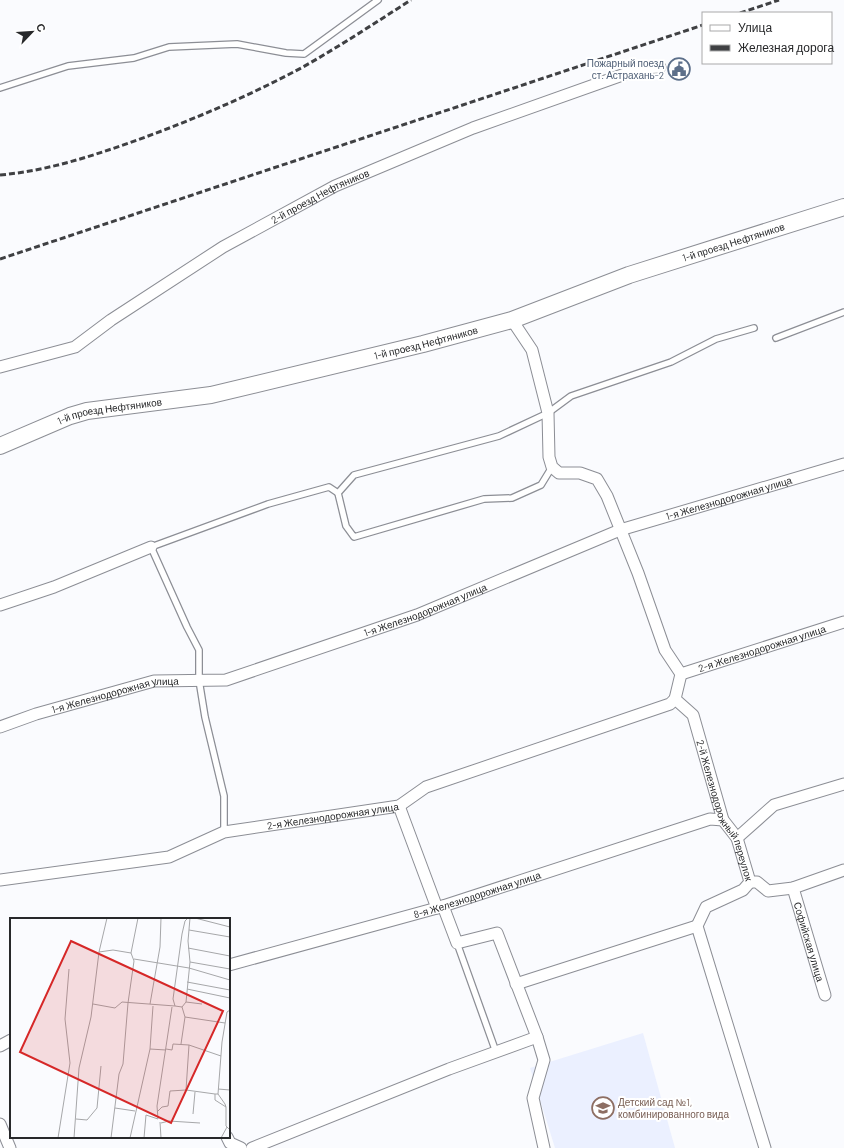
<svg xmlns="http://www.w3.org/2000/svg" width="844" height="1148" viewBox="0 0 844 1148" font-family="Barlow,sans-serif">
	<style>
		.built { fill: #ebf0ff }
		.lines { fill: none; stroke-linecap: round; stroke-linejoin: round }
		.lane-casing { stroke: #8c8e95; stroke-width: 8 }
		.street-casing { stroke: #8c8e95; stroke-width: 13 }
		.secondary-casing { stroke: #8c8e95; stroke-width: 18 }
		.lane { stroke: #fff; stroke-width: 5.5 }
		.street { stroke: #fff; stroke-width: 11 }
		.secondary { stroke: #fff; stroke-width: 16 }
		.rail { stroke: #3f4043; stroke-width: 3; stroke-dasharray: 6 3; stroke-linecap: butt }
		.labels { text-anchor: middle; stroke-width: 4; stroke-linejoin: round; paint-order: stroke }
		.service-label { font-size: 10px; fill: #4e5e75; stroke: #fff; text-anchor: end }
		.street-label { font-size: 10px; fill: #27282a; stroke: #fff }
		.education-label { font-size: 10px; fill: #785e54; stroke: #fff; text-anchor: start }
		.inset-road { fill: none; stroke: #a6a7a9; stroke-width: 1 }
		.view { fill: #d62828; fill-opacity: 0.15; stroke: #d62828; stroke-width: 2 }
		.inset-edge { fill: none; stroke: #27282a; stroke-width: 2 }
	</style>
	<rect width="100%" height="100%" fill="#fafbfe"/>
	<path class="built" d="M643 1033 675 1148H555L530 1068Z"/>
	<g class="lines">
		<g class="lane-casing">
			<g id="lane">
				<path d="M0 88 68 66 134 58 169 47 237 44 286 53 304 54 378 0"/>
				<path d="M776 338 844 312"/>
				<path d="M552 467 541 485 512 498 484 499 354 537 346 526 338 493 354 475 499 436 548 413 571 396 671 362 716 339 754 328"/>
				<path d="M224 832V796L205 717 199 680V650L187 627 151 547 268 504 329 487 338 493"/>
				<path d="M457 943 496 1052"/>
			</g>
		</g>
		<g class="street-casing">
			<g id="street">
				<path id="s1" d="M512 320 532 350 548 413 549 457 552 467 559 473H580L597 479 607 496 638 573 665 650 681 674 675 699 693 715 723 820 737 838 750 882 743 890 706 907 697 926 765 1148"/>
				<path id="s2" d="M0 367 75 347 111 320 223 247 335 186 473 128 642 68 660 67"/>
				<path d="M0 605 54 587 151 547"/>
				<path id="s3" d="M681 674 844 622"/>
				<path id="s4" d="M0 727 36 714 154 681 226 680 417 615 620 530 844 464"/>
				<path d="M399 806 437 908"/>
				<path d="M737 838 774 805 844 784"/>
				<path id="s5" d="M0 880 169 857 224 832 399 806 426 787 670 704 675 699"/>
				<path d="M750 882H757L768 891 793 888 844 870"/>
				<path id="s6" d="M793 888 825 995"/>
				<path d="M443 906 457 943 497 933 537 1037 544 1060 533 1098 544 1148"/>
				<path id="s7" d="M229 965 437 908 710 819 723 820"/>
				<path d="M516 984 697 926"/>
				<path d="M0 1046 11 1040"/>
				<path d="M0 1124 10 1148"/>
				<path d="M227 1137 230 1143 241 1148"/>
				<path d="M252 1148 449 1069 537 1037"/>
			</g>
		</g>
		<g class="secondary-casing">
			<g id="secondary">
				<path id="s8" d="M0 446 70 416 87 411 211 395 423 344 512 320 629 275 844 207"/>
			</g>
		</g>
		<use href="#lane" class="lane"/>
		<use href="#street" class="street"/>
		<use href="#secondary" class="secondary"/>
		<g class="rail">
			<path d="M740 13 779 0"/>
			<path d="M0 175C45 171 86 158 129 143 188 122 247 97 303 67 340 46 375 23 411 0"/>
			<path d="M0 259 703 25"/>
		</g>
	</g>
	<defs>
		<g id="civic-ring" transform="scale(1.15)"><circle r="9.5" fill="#fff" stroke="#5c6f8a" stroke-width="1.5"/><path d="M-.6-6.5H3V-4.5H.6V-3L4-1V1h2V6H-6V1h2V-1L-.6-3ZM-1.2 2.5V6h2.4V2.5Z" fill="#5c6f8a"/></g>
		<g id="school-ring" transform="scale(1.15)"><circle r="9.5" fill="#fff" stroke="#8d6e63" stroke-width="1.5"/><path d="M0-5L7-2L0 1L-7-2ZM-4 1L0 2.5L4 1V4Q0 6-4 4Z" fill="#8d6e63"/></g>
	</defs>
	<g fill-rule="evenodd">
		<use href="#civic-ring" x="679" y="69"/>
		<use href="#school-ring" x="603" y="1108"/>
	</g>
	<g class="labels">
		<g class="service-label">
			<text x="664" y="67">Пожарный поезд<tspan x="664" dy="12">ст. Астрахань-2</tspan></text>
		</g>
		<g class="street-label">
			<text dy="4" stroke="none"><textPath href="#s2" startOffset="366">2-й проезд Нефтяников</textPath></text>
			<text dy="4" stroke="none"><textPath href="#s8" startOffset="764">1-й проезд Нефтяников</textPath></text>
			<text dy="4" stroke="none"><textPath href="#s8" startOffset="440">1-й проезд Нефтяников</textPath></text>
			<text dy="4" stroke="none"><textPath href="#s8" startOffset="116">1-й проезд Нефтяников</textPath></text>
			<text dy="4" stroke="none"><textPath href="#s4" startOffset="768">1-я Железнодорожная улица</textPath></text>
			<text dy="4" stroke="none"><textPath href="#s4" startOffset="444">1-я Железнодорожная улица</textPath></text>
			<text dy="4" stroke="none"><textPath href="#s3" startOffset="85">2-я Железнодорожная улица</textPath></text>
			<text dy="4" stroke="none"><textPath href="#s4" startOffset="120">1-я Железнодорожная улица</textPath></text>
			<text dy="4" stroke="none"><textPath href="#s1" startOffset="568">2-й Железнодорожный переулок</textPath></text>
			<text dy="4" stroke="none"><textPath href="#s5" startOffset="341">2-я Железнодорожная улица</textPath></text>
			<text dy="4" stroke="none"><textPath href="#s7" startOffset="258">8-я Железнодорожная улица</textPath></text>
			<text dy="4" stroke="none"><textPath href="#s6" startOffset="56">Софийская улица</textPath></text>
		</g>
		<g class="education-label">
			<text x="618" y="1106">Детский сад №1,<tspan x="618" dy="12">комбинированного вида</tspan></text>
		</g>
	</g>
	<g transform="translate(10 918)">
		<rect width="220" height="220" fill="#fafbfe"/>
		<path class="inset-road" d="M185 0 220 9M179 12 220 19M178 30 220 38M89 34 103 32 121 35M124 41 179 50 220 62M180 44 220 51M177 64 220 72M177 71 220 80M176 84 192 86M83 86 105 90 112 84 165 88 172 89 175 99 215 105M140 86 150 29 151 0M165 88 163 81 172 16 175 3 178 0M172 89 176 84 180 44 178 23 180 0M171 126 175 99M140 131 156 132M156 131 162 132 163 126 179 127 211 138M208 171 220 172M176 172 179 127M208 176 212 124 217 94 220 92M216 189 205 182V176H208L215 186 216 189V208L220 212M105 190 125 193M147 194 152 189 158 188 160 173 176 172 205 176M183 196 185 174M66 201 77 202 87 190 91 148M150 204 151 220M151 205 159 203 190 205M48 220 60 145 55 101 59 51M64 220 69 150 81 99 89 34 97 0M101 220 109 156 113 146 118 85 124 43 121 35 128 0M120 220 140 131 143 88M134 220 136 197 148 201 147 188 162 89M211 220 217 209"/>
		<path class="view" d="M61 23 213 93 161 205 10 134Z"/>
		<rect width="220" height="220" class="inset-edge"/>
	</g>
	<rect x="702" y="12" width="130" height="52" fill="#ffffff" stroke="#a9a9aa"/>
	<rect x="710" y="25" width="20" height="6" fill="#ffffff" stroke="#a9a9aa"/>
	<text x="738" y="32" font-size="12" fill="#27282a">Улица</text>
	<rect x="710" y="45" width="20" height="6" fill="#3f4043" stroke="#a9a9aa"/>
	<text x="738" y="52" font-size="12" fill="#27282a">Железная дорога</text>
	<g transform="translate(32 32) rotate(65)" stroke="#ffffff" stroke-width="3" paint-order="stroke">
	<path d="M0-3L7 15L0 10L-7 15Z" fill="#27282a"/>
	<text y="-6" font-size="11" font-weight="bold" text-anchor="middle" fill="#27282a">С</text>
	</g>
</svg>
